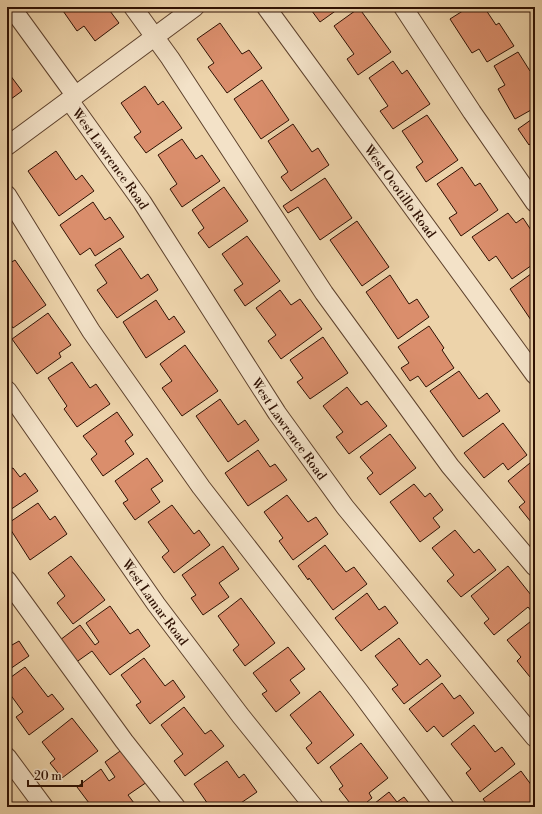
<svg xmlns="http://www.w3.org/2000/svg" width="542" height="814" viewBox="0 0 542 814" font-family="'Libre Bodoni',serif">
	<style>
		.building { fill: #da8e6c; stroke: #2f1103 }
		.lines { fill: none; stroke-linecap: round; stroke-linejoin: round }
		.minor-casing { stroke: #5e422d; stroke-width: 20 }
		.minor { stroke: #f3e2c8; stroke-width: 18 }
		.labels { text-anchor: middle; stroke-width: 3.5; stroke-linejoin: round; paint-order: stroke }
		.street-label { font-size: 13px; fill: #2f1103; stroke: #f3e2c8 }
	</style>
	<rect width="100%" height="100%" fill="#edd3aa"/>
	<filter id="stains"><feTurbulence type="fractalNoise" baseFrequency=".005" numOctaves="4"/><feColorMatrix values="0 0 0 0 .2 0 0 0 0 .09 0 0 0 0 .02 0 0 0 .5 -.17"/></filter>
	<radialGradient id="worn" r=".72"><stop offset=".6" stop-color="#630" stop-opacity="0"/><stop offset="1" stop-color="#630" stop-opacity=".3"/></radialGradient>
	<g class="building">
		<path d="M63 7H107L119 23 95 41 84 26 77 31 61 8Z"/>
		<path d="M309 7H341L320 22Z"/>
		<path d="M469 7H484L496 25 499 23 514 46 487 62 479 49 472 53 450 19Z"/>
		<path d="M359 8 391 52 358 75 347 59 354 54 334 26Z"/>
		<path d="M220 23 242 54 249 50 262 68 227 93 208 67 214 63 197 39Z"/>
		<path d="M518 52 530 71 532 70 535 75V111L533 113 531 110 515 119 498 89 505 85 494 66Z"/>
		<path d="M393 61 402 74 407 70 430 104 393 129 380 111 388 106 369 78Z"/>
		<path d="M7 71 22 91 7 102Z"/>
		<path d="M262 80 289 120 261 139 234 99Z"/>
		<path d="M145 86 158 105 163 101 182 128 146 153 134 137 141 132 121 103Z"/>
		<path d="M427 115 458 160 426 182 416 167 423 162 402 131Z"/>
		<path d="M535 117V140L529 145 518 129Z"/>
		<path d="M293 124 312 152 318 148 329 165 291 191 281 177 288 172 268 141Z"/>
		<path d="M182 139 196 159 202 155 220 181 182 207 170 189 177 184 158 155Z"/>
		<path d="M56 151 76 180 82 175 94 191 59 216 28 171Z"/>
		<path d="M462 167 475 186 480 183 498 210 461 236 449 218 457 213 437 184Z"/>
		<path d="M325 178 352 218 320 240 298 207 288 213 283 206Z"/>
		<path d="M224 187 248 221 209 248 198 233 204 228 192 210Z"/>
		<path d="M93 202 105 220 110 217 124 237 95 256 90 248 80 255 60 225Z"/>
		<path d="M508 213 516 223 523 218 535 236V263L512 279 496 256 489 261 472 237Z"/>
		<path d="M357 221 389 267 362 286 330 240Z"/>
		<path d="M247 236 280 281 245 306 234 290 243 284 222 254Z"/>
		<path d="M120 248 141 279 148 274 158 290 117 318 97 290 107 283 95 265Z"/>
		<path d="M15 260 46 305 13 328 7 319V265Z"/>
		<path d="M535 271V326L510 289Z"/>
		<path d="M390 275 409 304 417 299 429 317 398 339 366 292Z"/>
		<path d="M280 290 291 305 300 299 322 329 281 359 268 341 276 335 256 308Z"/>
		<path d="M156 300 169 320 174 316 185 332 146 358 123 322Z"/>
		<path d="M48 313 71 345 59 353 61 357 37 374 12 339Z"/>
		<path d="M429 326 444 348 442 350 454 368 426 387 418 376 410 381 401 368 409 363 398 347Z"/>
		<path d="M323 337 348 373 310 399 297 382 303 378 290 360Z"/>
		<path d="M185 345 218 391 182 416 162 388 172 381 160 364Z"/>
		<path d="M72 362 90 388 96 384 110 404 77 427 64 409 67 406 48 378Z"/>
		<path d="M459 371 479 399 487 393 500 411 463 437 430 391Z"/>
		<path d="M347 387 361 405 367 401 387 426 349 454 336 437 343 432 323 406Z"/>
		<path d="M220 399 238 425 245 420 259 440 228 462 196 416Z"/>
		<path d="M117 412 133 435 125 441 134 454 103 476 91 459 97 454 83 436Z"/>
		<path d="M503 423 527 455 508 470 503 463 484 478 464 453Z"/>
		<path d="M390 434 416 468 380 495 367 478 373 473 360 457Z"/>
		<path d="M258 450 270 467 275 464 287 480 248 506 225 473Z"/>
		<path d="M147 458 163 481 151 489 160 502 135 520 123 503 128 500 115 481Z"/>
		<path d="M530 463 535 469V527L519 507 525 502 508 481Z"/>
		<path d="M7 465 10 469 13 468 20 477 25 473 38 491 7 512Z"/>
		<path d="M414 484 425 497 430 493 443 510 433 518 440 527 420 542 390 502Z"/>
		<path d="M287 495 308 522 316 517 328 534 293 560 279 541 283 538 264 512Z"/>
		<path d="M38 503 50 520 55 516 67 534 30 560 7 524Z"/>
		<path d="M172 505 194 534 199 530 210 545 174 573 162 557 169 551 148 522Z"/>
		<path d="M455 530 474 553 479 549 496 570 461 597 447 581 454 575 432 548Z"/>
		<path d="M325 545 346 572 354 567 367 584 333 610 309 578 308 580 298 566Z"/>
		<path d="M223 546 239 569 219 583 229 597 203 615 191 598 196 595 182 575Z"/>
		<path d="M71 556 105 600 73 624 57 603 65 596 48 573Z"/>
		<path d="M508 566 535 600V609L532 612 528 607 494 635 484 623 489 619 471 596Z"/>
		<path d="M367 593 379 610 385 606 398 623 361 651 335 618Z"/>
		<path d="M241 598 275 643 245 666 233 650 239 645 218 616Z"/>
		<path d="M110 606 130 634 138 629 150 646 110 675 92 651 75 663 60 640 80 625 95 645 99 642 86 623Z"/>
		<path d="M535 618V673L530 677 517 661 521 657 507 640Z"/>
		<path d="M7 638 12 645 19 641 29 656 7 671Z"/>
		<path d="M399 638 420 665 427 659 441 676 404 704 392 689 398 685 375 656Z"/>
		<path d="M288 647 305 669 290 680 300 693 276 712 262 694 267 691 253 673Z"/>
		<path d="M144 658 165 686 173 680 185 697 150 724 136 705 141 702 121 675Z"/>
		<path d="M25 667 48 697 52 694 64 709 29 735 16 717 23 712 7 690V680Z"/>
		<path d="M442 683 454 699 460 695 474 713 443 737 434 726 427 732 409 709Z"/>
		<path d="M320 691 354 735 318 764 306 748 312 743 290 715Z"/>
		<path d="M184 707 205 734 211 730 224 746 185 776 174 761 183 754 161 725Z"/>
		<path d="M72 718 98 751 62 778 50 763 55 759 42 742Z"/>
		<path d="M474 725 495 752 502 747 515 764 480 792 466 773 471 769 451 744Z"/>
		<path d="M361 743 388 778 369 793 372 798 361 807H353L339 789 343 786 330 767Z"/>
		<path d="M123 749 147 782 128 795 137 807H92L77 787 101 769 109 781 115 777 105 762Z"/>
		<path d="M227 761 239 778 244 774 257 792 235 807 216 806 210 807 194 784Z"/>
		<path d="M521 771 535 790V807H489L483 799Z"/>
		<path d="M389 792 397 802 404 797 412 807H370Z"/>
	</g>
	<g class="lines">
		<g class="minor-casing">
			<g id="minor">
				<path d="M11 7 75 95"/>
				<path d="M133 7 170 58 324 293 450 466 535 567"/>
				<path id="s1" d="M266 7 535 375"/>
				<path d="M403 7 472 112 535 203"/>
				<path id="s2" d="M69 100 142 202 277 413 345 507 535 738"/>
				<path d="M7 146 195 7"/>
				<path d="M7 195 91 331 201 487 359 691 445 807"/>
				<path id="s3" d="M7 390 156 604 240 715 314 807"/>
				<path d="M7 580 124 741 176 807"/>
				<path d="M7 757 44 807"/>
			</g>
		</g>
		<use href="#minor" class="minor"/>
	</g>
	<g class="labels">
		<g class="street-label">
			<text dy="5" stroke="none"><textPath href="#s2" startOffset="72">West Lawrence Road</textPath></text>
			<text dy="5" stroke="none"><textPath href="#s1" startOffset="228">West Ocotillo Road</textPath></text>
			<text dy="5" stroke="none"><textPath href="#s2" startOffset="396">West Lawrence Road</textPath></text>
			<text dy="5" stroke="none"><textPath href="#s3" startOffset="259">West Lamar Road</textPath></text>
		</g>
	</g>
	<rect width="542" height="814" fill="none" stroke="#edd3aa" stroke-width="24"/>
	<rect x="8" y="8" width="526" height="798" fill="none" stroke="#2f1103" stroke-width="2"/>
	<rect x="12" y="12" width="518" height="790" fill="none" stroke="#2f1103"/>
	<path d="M28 780v6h54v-6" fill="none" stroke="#2f1103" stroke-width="2"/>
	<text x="34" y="780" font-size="12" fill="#2f1103" stroke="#f3e2c8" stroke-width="3" paint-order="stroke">20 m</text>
	<rect width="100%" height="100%" filter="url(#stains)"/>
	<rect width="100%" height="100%" fill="url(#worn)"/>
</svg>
